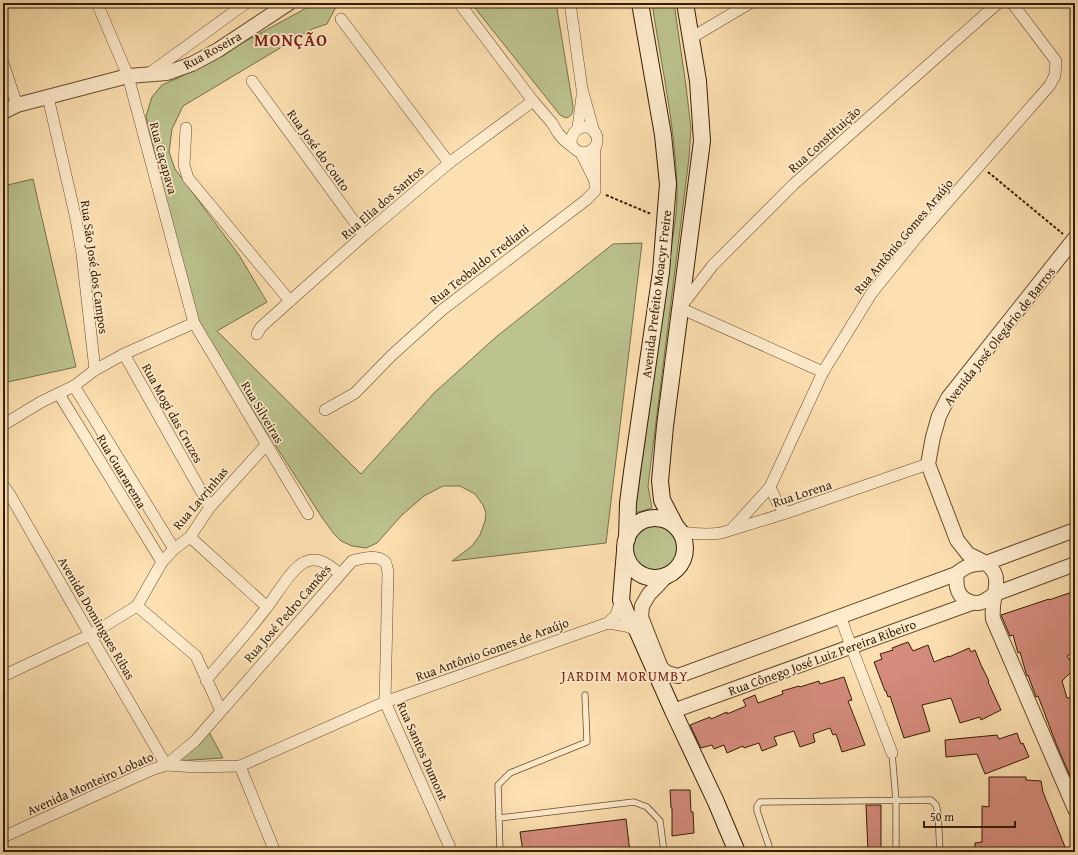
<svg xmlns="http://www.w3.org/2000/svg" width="1078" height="855" viewBox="0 0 1078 855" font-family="'Gentium Book Plus',serif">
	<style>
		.green { fill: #bcc38f; stroke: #787049 }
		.building { fill: #d58c7d; stroke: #341d03 }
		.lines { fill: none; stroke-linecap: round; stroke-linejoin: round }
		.service-casing { stroke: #664e2e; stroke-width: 7 }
		.minor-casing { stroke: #664e2e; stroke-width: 12 }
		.tertiary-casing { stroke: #664e2e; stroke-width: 16 }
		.secondary-casing { stroke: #341d03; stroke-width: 18 }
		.path { stroke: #341d03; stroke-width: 2; stroke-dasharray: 3 2; stroke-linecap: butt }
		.service { stroke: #feebcc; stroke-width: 5.5 }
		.minor { stroke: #feebcc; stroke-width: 11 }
		.tertiary { stroke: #feebcc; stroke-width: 14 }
		.secondary { stroke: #feebcc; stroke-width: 16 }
		.labels { text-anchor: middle; stroke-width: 3.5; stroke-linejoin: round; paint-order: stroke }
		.street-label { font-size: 13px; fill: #341d03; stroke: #feebcc }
		.neighbourhood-label { font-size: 14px; letter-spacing: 1px; fill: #7a1f14; stroke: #feebcc }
		.district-label { font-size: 17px; font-weight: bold; letter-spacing: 1px; fill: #7a1f14; stroke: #feebcc }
	</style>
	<rect width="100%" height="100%" fill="#fde0b1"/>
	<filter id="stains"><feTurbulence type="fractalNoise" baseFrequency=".005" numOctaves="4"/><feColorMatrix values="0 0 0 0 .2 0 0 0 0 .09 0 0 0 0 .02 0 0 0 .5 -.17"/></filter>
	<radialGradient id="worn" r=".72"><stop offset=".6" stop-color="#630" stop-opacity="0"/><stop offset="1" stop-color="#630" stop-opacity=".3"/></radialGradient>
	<g class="green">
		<path d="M312 3H338L327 24 312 29 183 106 172 129 169 152 175 169 239 255 267 302 217 331 361 474 434 393 496 337 613 244 642 243 606 543 452 561 472 546 480 535 485 521 486 513 483 505 475 494 460 486H443L424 496 402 515 377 543 366 548 352 546 341 541 334 534 323 519 226 369 204 334 186 288 146 116 152 97 162 85 178 78 301 11Z"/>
		<path d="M471 3H556L573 106C573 113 572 116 566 118L560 115Z"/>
		<path d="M652 3H674L686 86 691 129 689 158 648 486 652 508 635 513 676 214C677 205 677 195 677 186 675 125 661 64 652 3Z"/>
		<path d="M33 179 76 367 3 383V186Z"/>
		<circle cx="656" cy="548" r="26"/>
		<path d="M208 730 223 758 175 761Z"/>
	</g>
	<g class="building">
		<path d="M1075 591V638L1070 641 1075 649V651L1067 656 1075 668 1062 681 1067 698 1075 697V776H1070L1057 746 1038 696 1036 697 1028 675 1027 676 1026 673 1020 652 1018 653 1013 635 1010 636 1001 615 1049 599V600Z"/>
		<path d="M908 642 913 651 928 645 934 662 949 656V657L969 648 971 652 975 650 981 665 989 681 988 682 1001 710 981 720 980 717 960 723 951 698 922 705 930 731 904 738 890 696 888 697 886 691H885L874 662 882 659 880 654 893 650 892 648Z"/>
		<path d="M844 677 852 700 848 701 859 729 865 745 842 752 836 734 833 735 830 728 813 734 815 742 800 747 794 731 774 737 777 745 762 751 759 743 744 748 743 746 727 753 724 745 714 749 712 745 701 748 690 725 710 717 711 719 727 712V714L746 706 743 700 755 695 758 703 783 694 782 691 799 686 800 687 819 681 820 684Z"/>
		<path d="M1017 733 1021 744 1023 743 1029 757 985 774 977 754 946 757 945 740 997 735 999 739Z"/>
		<path d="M989 777H1026V780L1041 781 1043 792 1067 852H975V843L982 842V806L989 807Z"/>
		<path d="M670 790H690L691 812H693L694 833 672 836V808H671Z"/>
		<path d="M866 805H881V852H868Z"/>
		<path d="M626 819 630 852H523L520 832Z"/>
	</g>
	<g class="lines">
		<g class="service-casing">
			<g id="service">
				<path d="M892 753 896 801V852"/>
				<path d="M1063 781 1075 780"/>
				<path d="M499 818 634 802 647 807 660 821 664 852"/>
				<path d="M500 852 498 785 510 773 587 742 585 695"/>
				<path d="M771 852 757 811V806L760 802 931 800 936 805 938 813 940 852"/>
			</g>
		</g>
		<g class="minor-casing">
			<g id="minor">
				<path d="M97 3 128 76 194 323 308 514"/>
				<path d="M459 3 533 101 552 123 558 133 564 140 574 148"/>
				<path d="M570 3 582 89 594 132"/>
				<path d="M341 19 449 163"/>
				<path d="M691 38 750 3"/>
				<path d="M3 63 17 105"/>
				<path d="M147 75 246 3"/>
				<path d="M252 81 364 235"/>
				<path d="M48 97 76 219 82 254 95 370"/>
				<path d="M186 128 184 165 188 178 265 271 290 301"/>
				<path d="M578 128 582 96"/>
				<path d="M581 153 594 179"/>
				<path d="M257 334 261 327 290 301 364 235 449 163 533 101"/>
				<path d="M124 354 210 507"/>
				<path d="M823 372 680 308 713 265 794 184 998 3"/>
				<path d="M74 386 174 549"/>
				<path d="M59 394 162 562"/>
				<path d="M325 410 355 393 391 356 442 310 586 200 595 191C595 177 594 163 595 149 596 145 598 142 597 137 593 121 570 125 571 144 577 154 587 156 595 147"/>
				<path d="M3 425 41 402 74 386 95 370 124 354 194 323"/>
				<path d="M3 485 10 495 90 635 166 765"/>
				<path d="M770 487 777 502 786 513"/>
				<path d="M732 529 770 487 823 372 871 294 917 237 1050 85 1055 75 1056 61 1012 3"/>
				<path d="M681 532C695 534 707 535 721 533L786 513 928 464"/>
				<path d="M190 537 267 607"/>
				<path d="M137 606 196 656 221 711"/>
				<path d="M840 616 851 646 892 753"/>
				<path d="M608 623 626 626 637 630"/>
				<path d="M3 676 90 635 137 606 162 562 174 549 190 537 210 507 266 445"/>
				<path d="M206 680C227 656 248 632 267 607 276 596 292 567 305 562 319 556 329 565 340 574"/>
				<path d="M166 765 197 767 240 766 385 702 608 623 616 615 621 600"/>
				<path d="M240 766 275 852"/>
				<path d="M3 837 151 770 166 765 195 741 352 561C362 558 377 554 385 562 387 564 387 569 388 572L385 702 452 852"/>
			</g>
		</g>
		<g class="tertiary-casing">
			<g id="tertiary">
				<path d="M3 112 17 105 128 76 167 73 192 64 218 50 289 3"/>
				<path d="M1075 238 948 398 939 416 933 437 928 464 957 540 968 554 986 563 1075 530"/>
				<path d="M1075 564 995 594C993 603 992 610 993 619L1075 809"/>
				<path d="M666 576 656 587 649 594 642 606 641 617 661 668 667 673 678 676 956 574C967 565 972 564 986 563 998 573 997 580 995 594 985 601 978 607 966 600 961 597 958 592 957 587 956 583 957 578 956 574"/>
				<path d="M673 711 972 603"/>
			</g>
		</g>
		<g class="secondary-casing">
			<g id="secondary">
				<circle cx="655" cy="548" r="30"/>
				<path d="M675 525 662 500 660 481 665 426 702 141 698 81 685 3"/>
				<path d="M627 539 628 503 632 472 661 272 668 184 663 135 640 3"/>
				<path d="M625 551 621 600 627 615 637 630 673 711 716 802 737 852"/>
			</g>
		</g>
		<g class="path">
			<path d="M988 172 1063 234"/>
			<path d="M606 195 651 214"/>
		</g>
		<use href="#service" class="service"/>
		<use href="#minor" class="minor"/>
		<use href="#tertiary" class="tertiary"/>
		<use href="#secondary" class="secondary"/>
	</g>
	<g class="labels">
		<g class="street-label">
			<text transform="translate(212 50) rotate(-29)" y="5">Rua Roseira</text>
			<text transform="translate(824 139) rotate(-42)" y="5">Rua Constituição</text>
			<text transform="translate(319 150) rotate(54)" y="5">Rua José do Couto</text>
			<text transform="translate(164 158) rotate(75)" y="5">Rua Caçapava</text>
			<text transform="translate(382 202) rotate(-41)" y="5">Rua Elia dos Santos</text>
			<text transform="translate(903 236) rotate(-50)" y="5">Rua Antônio Gomes Araújo</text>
			<text transform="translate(479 264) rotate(-38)" y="5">Rua Teobaldo Frediani</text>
			<text transform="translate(95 267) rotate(82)" y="5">Rua São José dos Campos</text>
			<text transform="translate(656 294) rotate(-83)" y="5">Avenida Prefeito Moacyr Freire</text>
			<text transform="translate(999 336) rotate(-52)" y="5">Avenida José Olegário de Barros</text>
			<text transform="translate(263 412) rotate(59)" y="5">Rua Silveiras</text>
			<text transform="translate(173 413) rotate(61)" y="5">Rua Mogi das Cruzes</text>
			<text transform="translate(122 471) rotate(59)" y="5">Rua Guararema</text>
			<text transform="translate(802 493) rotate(-18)" y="5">Rua Lorena</text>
			<text transform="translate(200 498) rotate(-50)" y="5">Rua Lavrinhas</text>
			<text transform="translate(287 613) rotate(-49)" y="5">Rua José Pedro Camões</text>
			<text transform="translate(97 618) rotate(60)" y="5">Avenida Domingues Ribas</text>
			<text transform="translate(492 649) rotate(-20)" y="5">Rua Antônio Gomes de Araújo</text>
			<text transform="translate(822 657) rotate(-20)" y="5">Rua Cônego José Luiz Pereira Ribeiro</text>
			<text transform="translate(423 751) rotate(66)" y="5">Rua Santos Dumont</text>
			<text transform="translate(90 783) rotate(-24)" y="5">Avenida Monteiro Lobato</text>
		</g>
		<g class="neighbourhood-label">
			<text x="625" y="681">JARDIM MORUMBY</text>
		</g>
		<g class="district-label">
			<text x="291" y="46">MONÇÃO</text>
		</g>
	</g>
	<rect width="1078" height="855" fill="none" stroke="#fde0b1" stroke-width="16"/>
	<rect x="4" y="4" width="1070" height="847" fill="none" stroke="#341d03" stroke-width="2"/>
	<rect x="8" y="8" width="1062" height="839" fill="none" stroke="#341d03"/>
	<path d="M924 821v6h91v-6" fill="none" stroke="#341d03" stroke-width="2"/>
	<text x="930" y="821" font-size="12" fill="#341d03" stroke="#feebcc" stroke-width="3" paint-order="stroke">50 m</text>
	<rect width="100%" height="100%" filter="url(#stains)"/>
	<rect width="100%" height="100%" fill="url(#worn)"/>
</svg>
